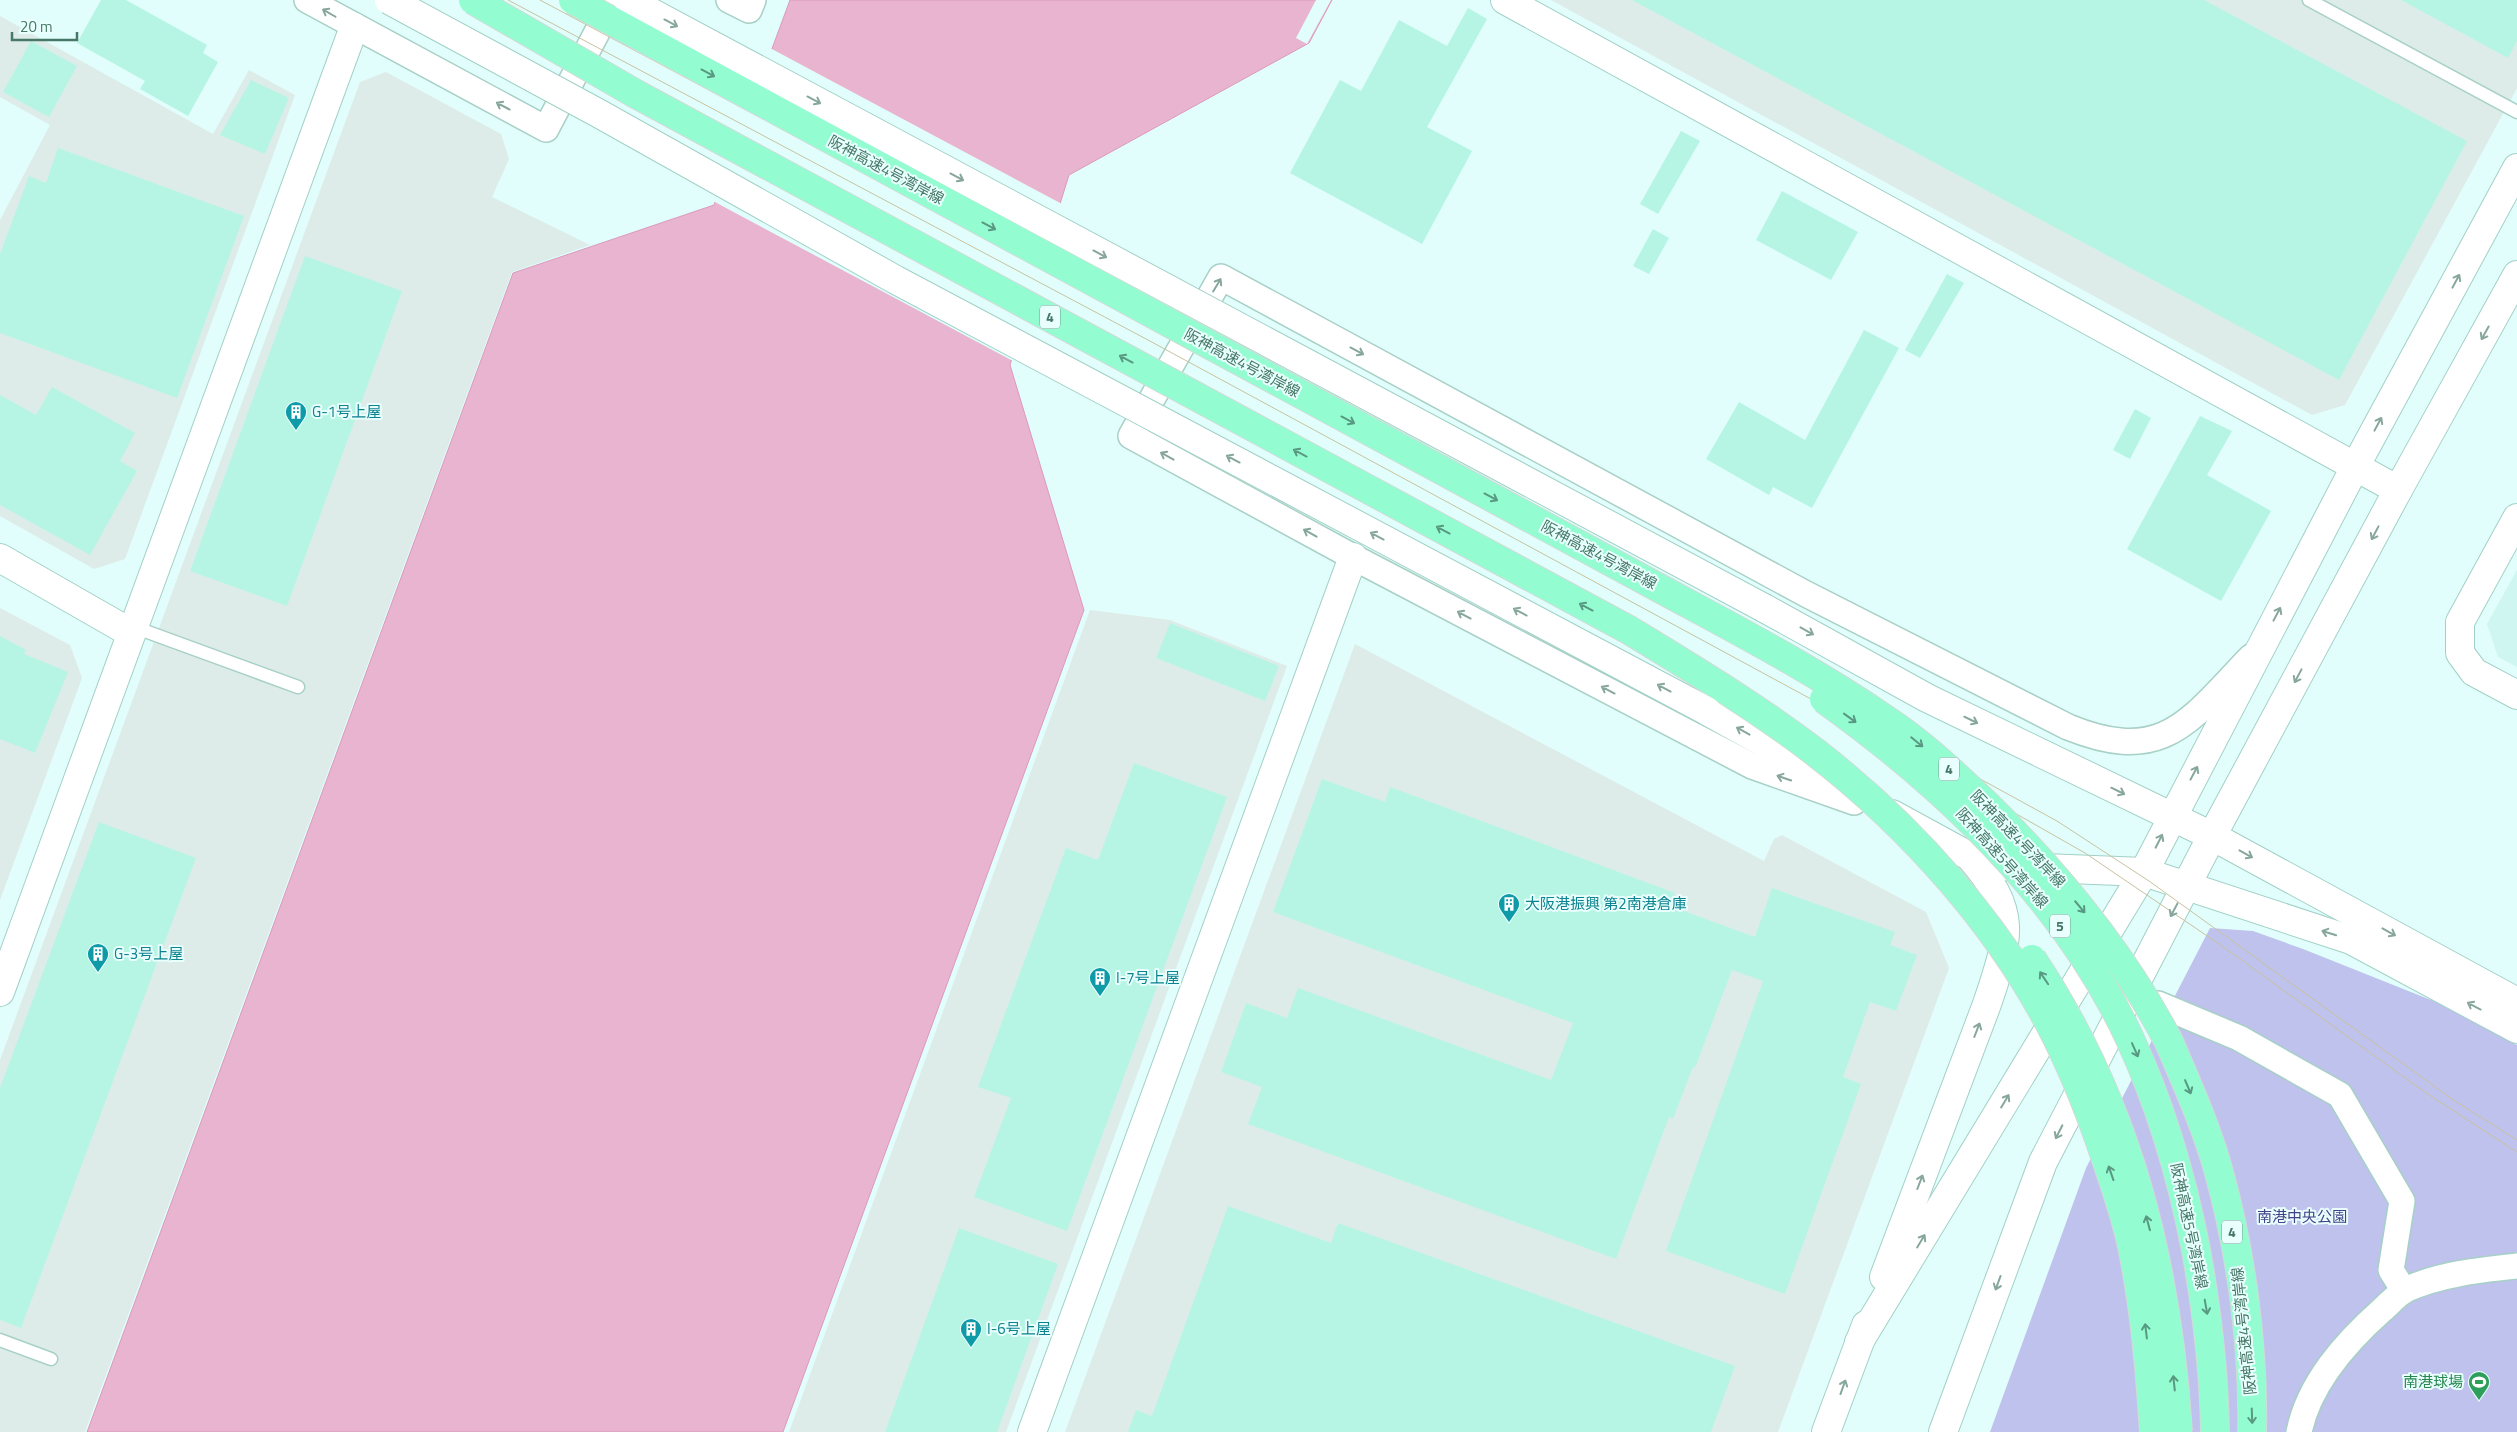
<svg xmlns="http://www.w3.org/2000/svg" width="2517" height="1432" viewBox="0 0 2517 1432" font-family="'Titillium Web','Noto Sans JP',sans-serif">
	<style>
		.residential { fill: #cff6f1 }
		.industrial { fill: #ddece9 }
		.green { fill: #bec2ec }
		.water { fill: #e9b4d0; stroke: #db99bc }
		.pier { fill: #e1fefc }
		.building { fill: #b6f5e4 }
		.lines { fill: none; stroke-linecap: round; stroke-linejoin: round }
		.lane-casing { stroke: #a7d0c6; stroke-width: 15 }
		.street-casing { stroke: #a7d0c6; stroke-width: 28 }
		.secondary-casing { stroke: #a1d1c6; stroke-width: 30 }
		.highway-casing { stroke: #cfdcd7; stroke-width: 30 }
		.lane { stroke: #fff; stroke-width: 12 }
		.street { stroke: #fff; stroke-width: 25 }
		.secondary { stroke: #fff; stroke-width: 28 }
		.highway { stroke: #93fdd1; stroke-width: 28 }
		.tram { stroke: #c8c29f; stroke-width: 1 }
		.secondary-bridge-casing { stroke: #a1d1c6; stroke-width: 30; stroke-linecap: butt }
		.highway-bridge-casing { stroke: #cfdcd7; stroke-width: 30; stroke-linecap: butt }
		.secondary-bridge { stroke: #fff; stroke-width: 28 }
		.highway-bridge { stroke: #93fdd1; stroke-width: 28 }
		.oneway { stroke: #87a79c }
		.oneway2 { stroke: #599882 }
		.labels { text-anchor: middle; stroke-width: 4; stroke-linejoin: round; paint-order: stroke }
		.shield { fill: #e9fffd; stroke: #77a094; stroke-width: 1 }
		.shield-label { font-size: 14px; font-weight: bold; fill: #467767 }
		.street-label { font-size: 15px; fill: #467767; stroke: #e9fffd }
		.culture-label { font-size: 15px; fill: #0d838f; stroke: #e9fffd; text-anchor: start }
		.park-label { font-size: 15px; fill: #44428a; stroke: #e9fffd }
		.leisure-label { font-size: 15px; fill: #27864d; stroke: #e9fffd; text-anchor: end }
	</style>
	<rect width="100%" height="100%" fill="#e1fefc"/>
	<path class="residential" d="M2517 570V667L2498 657 2487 624Z"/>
	<g class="industrial">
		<path d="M1551 0H2517V88L2345 405 2312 415Z"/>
		<path d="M0 16 213 134 249 70 295 95 125 559 94 569 0 516V220L50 125 0 97Z"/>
		<path d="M386 72 501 134 509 159 492 197 590 245 512 272 85 1432H0V1060L360 82Z"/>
		<path d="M0 608 70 645 82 678 0 900Z"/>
		<path d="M1090 610 1170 620 1287 666 1006 1432H789Z"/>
		<path d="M1355 644 1764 861 1774 839 1782 835 1926 912 1949 968 1778 1432H1065Z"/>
	</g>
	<path class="green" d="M2210 928 2253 931 2303 949 2436 1002 2517 1045V1432H1990L2086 1168Z"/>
	<path class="water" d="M790 0H1332L1309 43 1069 175 1010 365 1084 610 783 1432H87L513 273 714 205Z"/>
	<g class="pier">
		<path d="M1316 0H1331L1307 44 1296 38Z"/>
		<path d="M770 48 1062 204 1013 361 713 201Z"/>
	</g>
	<g class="building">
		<path d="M101 0H126L207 45 203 53 218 62 188 116 140 89 145 81 77 43Z"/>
		<path d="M1632 0H2204L2467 141 2339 380Z"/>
		<path d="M2401 0H2517V41L2508 58Z"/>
		<path d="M1468 8 1487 19 1427 127 1472 151 1422 244 1290 173 1340 80 1361 91 1399 20 1447 46Z"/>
		<path d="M31 41 77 66 49 117 3 92Z"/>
		<path d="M251 80 289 98 265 154 220 135Z"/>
		<path d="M1681 131 1700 141 1658 214 1640 204Z"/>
		<path d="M58 148 244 216 177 398 0 333V254L29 176 46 183Z"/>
		<path d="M1782 191 1858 232 1831 280 1756 240Z"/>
		<path d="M1653 229 1669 238 1649 274 1633 266Z"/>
		<path d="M305 256 402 291 287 606 190 571Z"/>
		<path d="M1947 274 1964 283 1920 358 1905 350Z"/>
		<path d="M1864 330 1899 348 1812 508 1773 487 1769 495 1706 459 1739 402 1805 440Z"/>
		<path d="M52 387 135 433 120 461 137 471 90 555 0 505V395L36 415Z"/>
		<path d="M2135 409 2151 418 2130 459 2113 450Z"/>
		<path d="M2200 416 2232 431 2207 475 2271 511 2221 601 2127 549Z"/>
		<path d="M1170 623 1279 666 1265 701 1156 658Z"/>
		<path d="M0 636 26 650 24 654 68 672 35 753 0 739Z"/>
		<path d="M1134 763 1227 797 1067 1231 974 1197 1011 1098 978 1087 1066 848 1098 860Z"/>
		<path d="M1322 779 1385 802 1390 787 1675 893 1670 906 1755 937 1772 888 1895 932 1890 945 1917 955 1896 1011 1870 1002 1843 1077 1861 1084 1785 1294 1666 1251 1763 981 1732 970 1695 1068 1693 1067 1673 1119 1669 1117 1616 1259 1248 1124 1262 1087 1221 1072 1246 1003 1287 1018 1298 988 1551 1080 1573 1023 1273 912Z"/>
		<path d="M99 822 196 858 21 1328 0 1320V1088Z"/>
		<path d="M1228 1206 1331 1243 1338 1223 1735 1366 1711 1432H1128L1136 1410 1152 1416Z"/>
		<path d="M959 1228 1058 1264 997 1432H885Z"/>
	</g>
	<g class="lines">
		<g class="lane-casing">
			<g id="lane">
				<path d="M2309 0 2517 112"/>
				<path d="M134 627 298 687"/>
				<path d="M0 1340 51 1359"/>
			</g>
		</g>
		<g class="street-casing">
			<g id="street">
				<path d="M307 0 546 129 614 0"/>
				<path d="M729 0 749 10 753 0"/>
				<path d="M1854 802 1752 766 1353 557 1131 436 1221 277 1806 594 2068 727C2164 766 2189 721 2251 657"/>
				<path d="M2158 1004 2239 1038 2340 1095 2402 1201 2391 1270 2404 1291"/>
				<path d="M2299 1432C2309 1383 2346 1342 2382 1310 2389 1304 2397 1295 2405 1290 2440 1274 2479 1270 2517 1266"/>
			</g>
		</g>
		<g class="secondary-casing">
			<g id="secondary">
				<path d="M1505 0 2398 490"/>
				<path d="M2517 518 2460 622V653L2474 672 2517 695"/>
				<path d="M0 558 131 633"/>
				<path d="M1764 608 1927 698 2212 836 2517 1002"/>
				<path d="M1707 711 1854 793"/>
				<path d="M1892 814 1969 856 1998 866 2144 872 2351 940 2517 1029"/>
				<path d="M0 992 354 27"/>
				<path d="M1884 1277 1987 1004C2009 938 2019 912 1969 856"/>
				<path d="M1859 1342 2144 872 2355 467 2517 168"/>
				<path d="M1032 1432 1353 557"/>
				<path d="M1826 1432 1866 1325"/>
				<path d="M1943 1432 2043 1162 2212 836 2398 490 2517 275"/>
			</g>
		</g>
		<g class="highway-casing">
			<path id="highway" d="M2169 1042C2187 1084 2206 1126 2218 1169 2241 1251 2254 1347 2252 1432"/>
		</g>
		<use href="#lane" class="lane"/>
		<use href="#street" class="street"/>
		<use href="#secondary" class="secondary"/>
		<use href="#highway" class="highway"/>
		<g class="tram">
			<path d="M508 0 1148 340 1883 738 2085 853 2222 946 2426 1093 2517 1152"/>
			<path d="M540 0 1156 328 2057 821 2149 881 2452 1099 2517 1140"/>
		</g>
		<g class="secondary-bridge-casing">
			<g id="secondary-bridge">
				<path d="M389 0 598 113 896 280 1707 711"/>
				<path d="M628 0 1764 608"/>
			</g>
		</g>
		<g class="highway-bridge-casing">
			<g id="highway-bridge">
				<path d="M473 0 636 94 1629 630C1693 669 1756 707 1815 752 1912 827 2001 927 2056 1036 2076 1076 2092 1117 2106 1159 2116 1189 2127 1219 2133 1251 2145 1311 2150 1371 2154 1432"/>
				<path d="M573 0 1650 583C1729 626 1811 668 1885 719 1922 743 1954 774 1986 804 2058 875 2122 952 2169 1042"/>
				<path d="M1824 699C1947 787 2065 899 2130 1039 2161 1106 2182 1178 2196 1250 2207 1311 2214 1370 2215 1432"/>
				<path d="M2032 959C2128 1103 2167 1261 2178 1432"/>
			</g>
		</g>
		<use href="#secondary-bridge" class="secondary-bridge"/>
		<use href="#highway-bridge" class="highway-bridge"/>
	</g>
	<defs><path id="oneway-shaft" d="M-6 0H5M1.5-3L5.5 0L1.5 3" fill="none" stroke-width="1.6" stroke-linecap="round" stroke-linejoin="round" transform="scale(1.25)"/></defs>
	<g class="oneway">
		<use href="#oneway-shaft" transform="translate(329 13) rotate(-150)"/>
		<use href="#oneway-shaft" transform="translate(671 23) rotate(28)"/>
		<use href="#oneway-shaft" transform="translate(814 100) rotate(28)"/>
		<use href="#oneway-shaft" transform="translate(503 106) rotate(-152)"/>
		<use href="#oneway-shaft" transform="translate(957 177) rotate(28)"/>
		<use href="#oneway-shaft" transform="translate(1100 254) rotate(28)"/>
		<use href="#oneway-shaft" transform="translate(2456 281) rotate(-62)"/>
		<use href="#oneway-shaft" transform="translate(1217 285) rotate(-59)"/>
		<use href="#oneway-shaft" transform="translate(2485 333) rotate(119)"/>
		<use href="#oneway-shaft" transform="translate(1357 351) rotate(28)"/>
		<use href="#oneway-shaft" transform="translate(2378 424) rotate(-62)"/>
		<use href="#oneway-shaft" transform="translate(1167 456) rotate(-151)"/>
		<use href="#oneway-shaft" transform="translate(1233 459) rotate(-152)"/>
		<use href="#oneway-shaft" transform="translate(1310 533) rotate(-151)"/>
		<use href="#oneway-shaft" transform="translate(2375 533) rotate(118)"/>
		<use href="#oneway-shaft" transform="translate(1377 536) rotate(-152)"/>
		<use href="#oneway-shaft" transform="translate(1520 612) rotate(-152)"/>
		<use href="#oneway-shaft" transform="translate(2277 614) rotate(-62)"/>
		<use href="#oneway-shaft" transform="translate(1464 615) rotate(-152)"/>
		<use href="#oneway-shaft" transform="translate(1807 631) rotate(29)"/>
		<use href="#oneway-shaft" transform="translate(2298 676) rotate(118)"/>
		<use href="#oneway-shaft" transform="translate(1664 688) rotate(-152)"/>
		<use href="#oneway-shaft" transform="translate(1608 690) rotate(-152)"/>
		<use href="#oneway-shaft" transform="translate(1971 720) rotate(26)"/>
		<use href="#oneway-shaft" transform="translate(1743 731) rotate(-151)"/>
		<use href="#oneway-shaft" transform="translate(2194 773) rotate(-62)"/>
		<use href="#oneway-shaft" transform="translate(1784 778) rotate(-161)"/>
		<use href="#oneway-shaft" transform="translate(2118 791) rotate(26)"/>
		<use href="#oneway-shaft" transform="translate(2159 841) rotate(-63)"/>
		<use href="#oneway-shaft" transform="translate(2246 854) rotate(29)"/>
		<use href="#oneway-shaft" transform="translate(2174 910) rotate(118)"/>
		<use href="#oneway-shaft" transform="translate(2389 932) rotate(29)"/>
		<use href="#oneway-shaft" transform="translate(2329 933) rotate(-163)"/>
		<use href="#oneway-shaft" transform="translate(2474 1006) rotate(-152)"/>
		<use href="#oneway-shaft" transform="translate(1977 1030) rotate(-69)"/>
		<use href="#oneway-shaft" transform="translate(2005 1101) rotate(-59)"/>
		<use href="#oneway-shaft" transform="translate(2059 1132) rotate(117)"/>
		<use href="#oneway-shaft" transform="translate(1920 1182) rotate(-69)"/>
		<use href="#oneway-shaft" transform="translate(1921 1241) rotate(-59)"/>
		<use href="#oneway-shaft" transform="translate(1998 1283) rotate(110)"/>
		<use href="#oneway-shaft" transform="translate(1843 1387) rotate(-70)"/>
	</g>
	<g class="oneway2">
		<use href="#oneway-shaft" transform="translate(708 73) rotate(28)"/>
		<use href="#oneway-shaft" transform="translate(989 226) rotate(28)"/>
		<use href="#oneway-shaft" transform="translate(1126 359) rotate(-152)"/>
		<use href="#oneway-shaft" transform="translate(1348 420) rotate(28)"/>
		<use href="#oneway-shaft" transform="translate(1300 453) rotate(-152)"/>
		<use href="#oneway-shaft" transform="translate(1491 497) rotate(28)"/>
		<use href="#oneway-shaft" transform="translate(1443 530) rotate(-152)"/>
		<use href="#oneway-shaft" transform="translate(1586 607) rotate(-152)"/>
		<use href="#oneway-shaft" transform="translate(1850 718) rotate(36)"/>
		<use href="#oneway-shaft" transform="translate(1917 742) rotate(39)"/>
		<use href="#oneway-shaft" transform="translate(2080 907) rotate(50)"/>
		<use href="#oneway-shaft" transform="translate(2044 978) rotate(-124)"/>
		<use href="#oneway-shaft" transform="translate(2135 1050) rotate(66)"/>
		<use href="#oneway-shaft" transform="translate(2188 1087) rotate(67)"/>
		<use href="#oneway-shaft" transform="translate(2111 1173) rotate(-109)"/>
		<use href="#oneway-shaft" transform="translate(2148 1223) rotate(-105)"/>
		<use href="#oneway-shaft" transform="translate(2206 1307) rotate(80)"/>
		<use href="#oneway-shaft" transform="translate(2146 1331) rotate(-97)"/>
		<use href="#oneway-shaft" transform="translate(2174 1383) rotate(-96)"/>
		<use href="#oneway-shaft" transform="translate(2252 1416) rotate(88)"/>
	</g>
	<defs>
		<g id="building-pin" transform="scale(1.125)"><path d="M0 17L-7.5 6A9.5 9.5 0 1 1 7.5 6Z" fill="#0f9aa8" stroke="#e9fffd"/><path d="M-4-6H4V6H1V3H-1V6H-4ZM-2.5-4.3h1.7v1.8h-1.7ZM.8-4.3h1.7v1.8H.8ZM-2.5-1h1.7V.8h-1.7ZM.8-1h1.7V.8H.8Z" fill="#fff"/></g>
		<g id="stadium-pin" transform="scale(1.125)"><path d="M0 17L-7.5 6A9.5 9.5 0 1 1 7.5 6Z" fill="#2e9e5b" stroke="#e9fffd"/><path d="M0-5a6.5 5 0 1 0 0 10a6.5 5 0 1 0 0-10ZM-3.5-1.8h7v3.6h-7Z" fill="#fff"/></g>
	</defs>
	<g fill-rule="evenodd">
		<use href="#building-pin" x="296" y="412"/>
		<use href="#building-pin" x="1509" y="904"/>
		<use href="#building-pin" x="98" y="954"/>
		<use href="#building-pin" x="1100" y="978"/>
		<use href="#building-pin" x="971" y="1329"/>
		<use href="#stadium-pin" x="2479" y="1382"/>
	</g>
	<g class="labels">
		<g class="shield">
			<rect x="1040" y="305.5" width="20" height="23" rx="4"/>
			<rect x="1939" y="757.5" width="20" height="23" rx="4"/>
			<rect x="2050" y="914.5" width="20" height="23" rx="4"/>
			<rect x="2222" y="1220.5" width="20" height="23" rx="4"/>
		</g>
		<g class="shield-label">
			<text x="1050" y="322">4</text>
			<text x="1949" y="774">4</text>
			<text x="2060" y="931">5</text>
			<text x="2232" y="1237">4</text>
		</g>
		<g class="street-label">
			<text transform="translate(886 170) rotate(28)" y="5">阪神高速4号湾岸線</text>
			<text transform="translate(1242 363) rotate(28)" y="5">阪神高速4号湾岸線</text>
			<text transform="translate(1599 555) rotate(28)" y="5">阪神高速4号湾岸線</text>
			<text transform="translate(2018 839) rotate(46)" y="5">阪神高速4号湾岸線</text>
			<text transform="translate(2002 858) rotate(48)" y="5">阪神高速5号湾岸線</text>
			<text transform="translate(2189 1226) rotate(78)" y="5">阪神高速5号湾岸線</text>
			<text transform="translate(2244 1331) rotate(-96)" y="5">阪神高速4号湾岸線</text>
		</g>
		<g class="culture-label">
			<text x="312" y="417">G-1号上屋</text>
			<text x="1525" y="909">大阪港振興 第2南港倉庫</text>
			<text x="114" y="959">G-3号上屋</text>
			<text x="1116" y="983">I-7号上屋</text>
			<text x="987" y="1334">I-6号上屋</text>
		</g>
		<g class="park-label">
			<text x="2302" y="1222">南港中央公園</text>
		</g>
		<g class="leisure-label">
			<text x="2463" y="1387">南港球場</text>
		</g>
	</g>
	<path d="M12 32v8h65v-8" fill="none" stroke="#467767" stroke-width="2.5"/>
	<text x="20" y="32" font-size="15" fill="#467767" stroke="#e9fffd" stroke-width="4" paint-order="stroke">20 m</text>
</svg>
